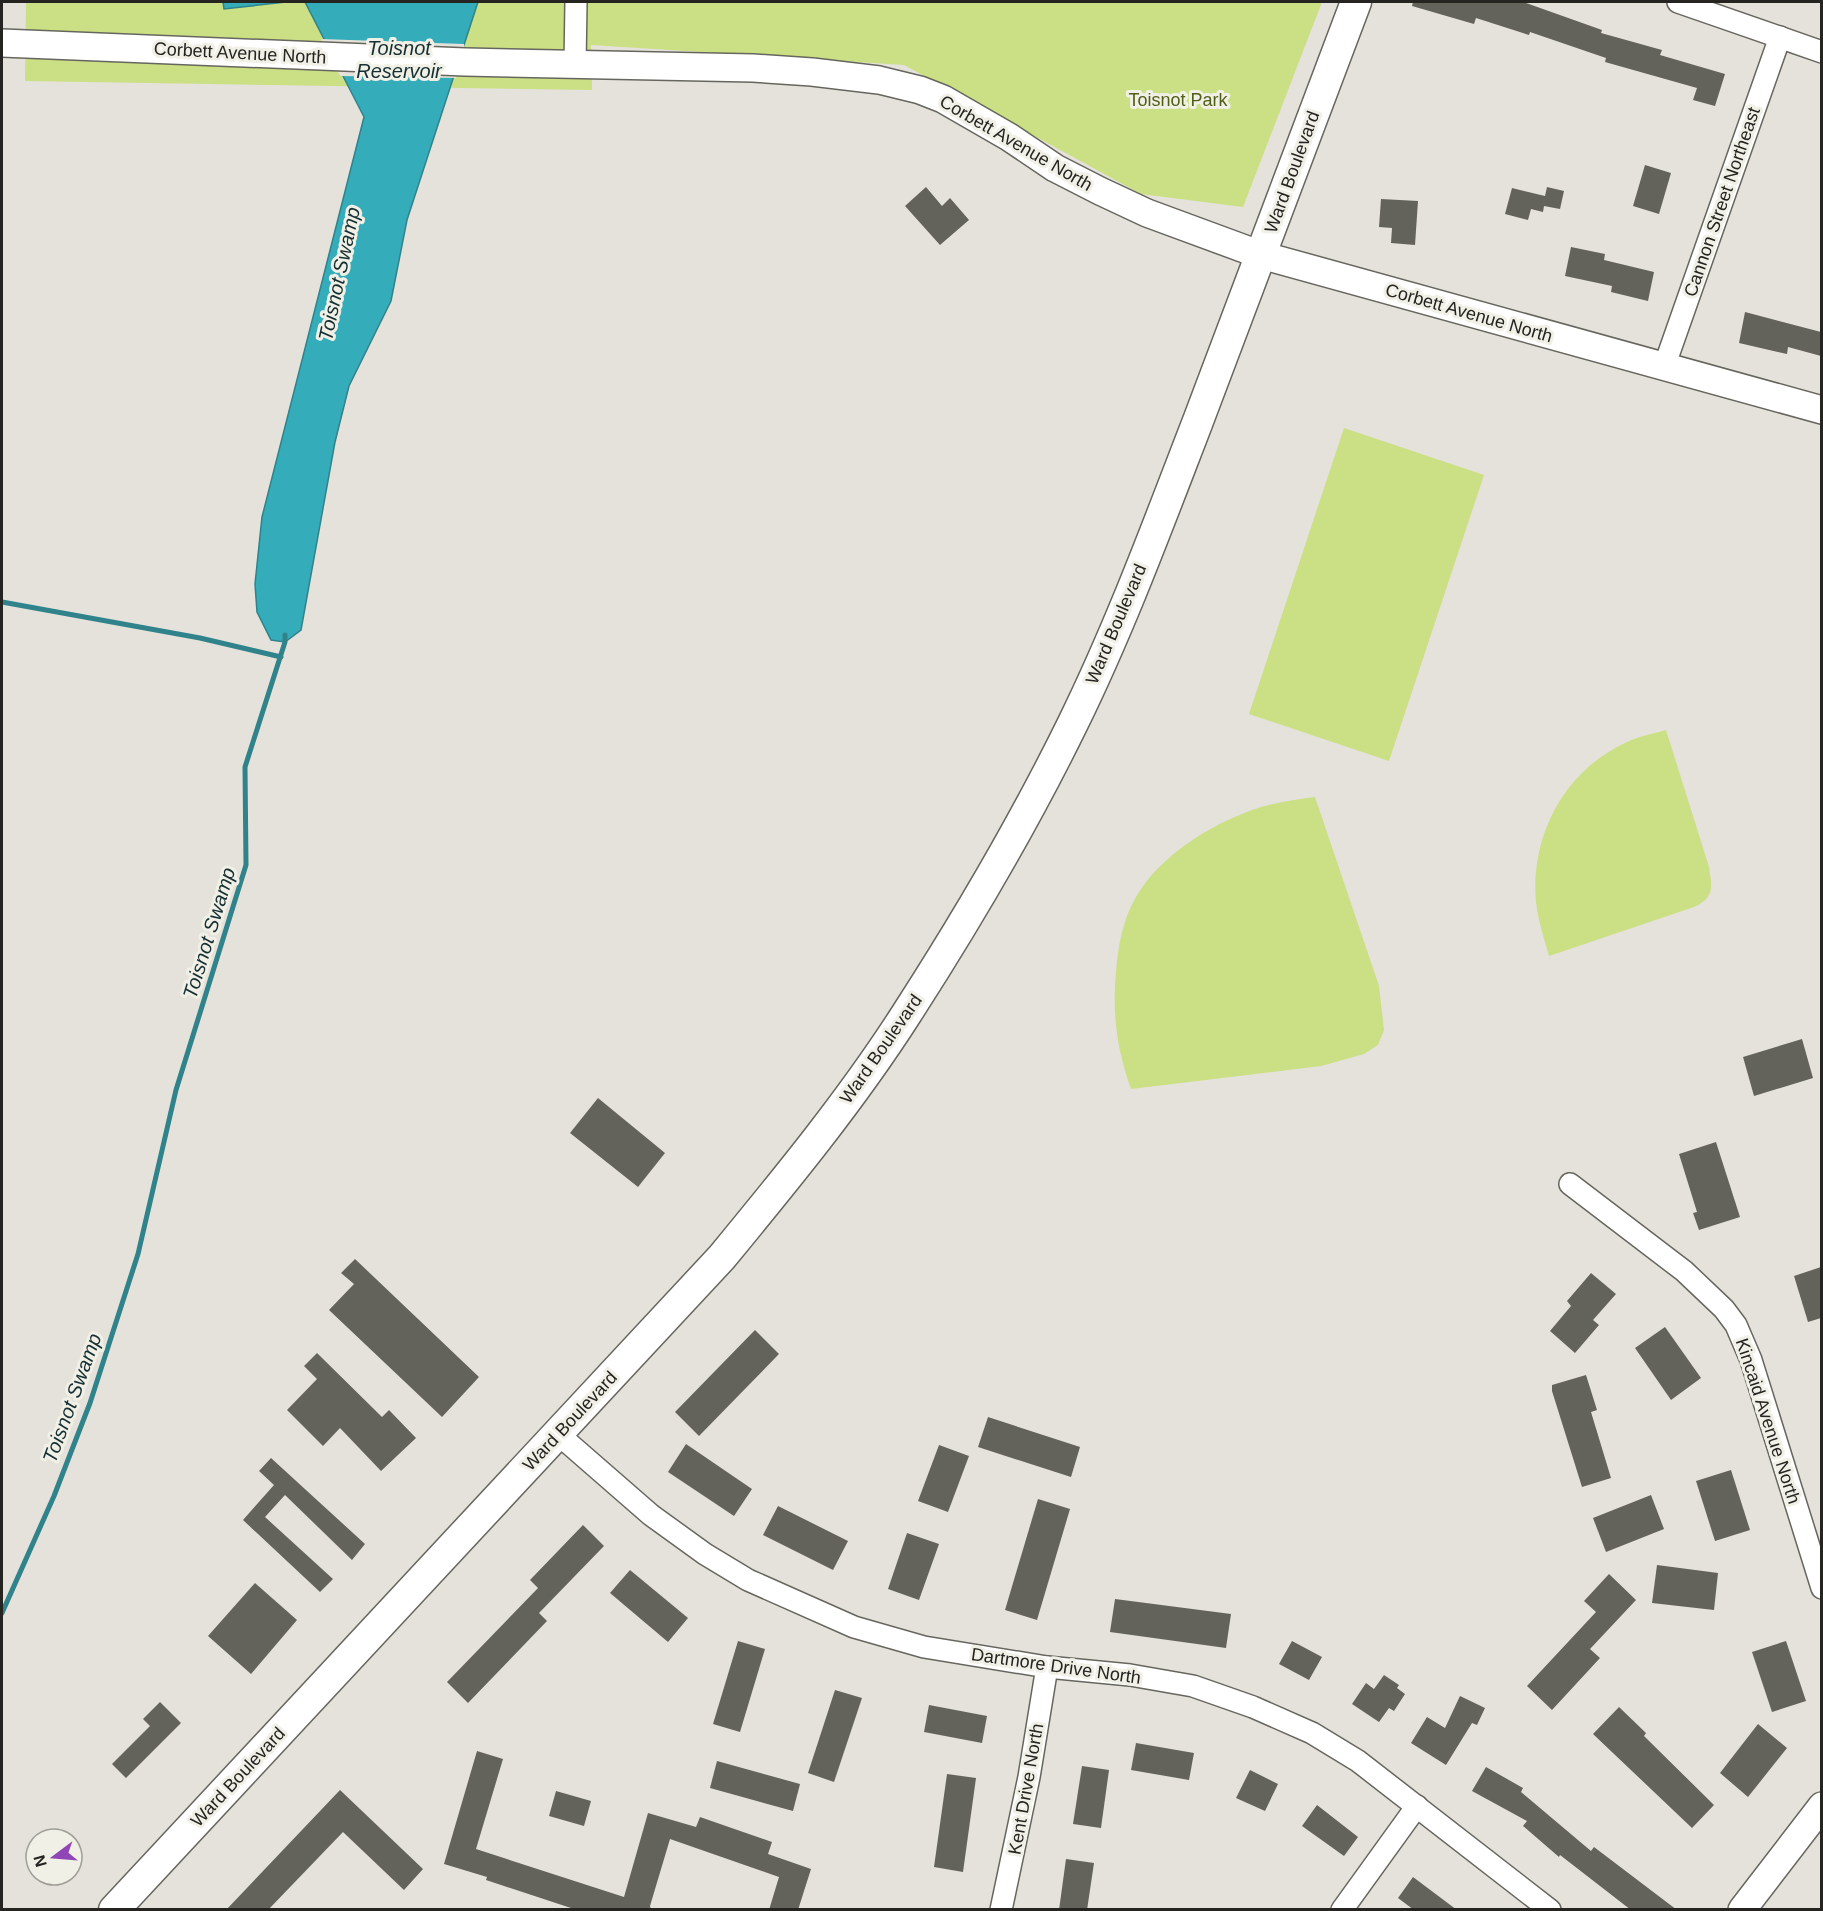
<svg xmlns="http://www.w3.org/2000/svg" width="1823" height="1911" viewBox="0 0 1823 1911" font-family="Helvetica,sans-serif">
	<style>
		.green { fill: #cbdf84 }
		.water { fill: #34acb9; stroke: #30838b; stroke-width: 1.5 }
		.pier { fill: #e4e2da }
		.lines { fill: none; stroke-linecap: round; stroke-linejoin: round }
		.stream { stroke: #30838b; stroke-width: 5 }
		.building { fill: #64635b }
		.minor-casing { stroke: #67665e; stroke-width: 24 }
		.tertiary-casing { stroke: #67665e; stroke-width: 30 }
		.secondary-casing { stroke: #67665e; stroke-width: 33 }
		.minor { stroke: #fff; stroke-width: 21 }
		.tertiary { stroke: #fff; stroke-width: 27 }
		.secondary { stroke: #fff; stroke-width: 30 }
		.labels { text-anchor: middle; stroke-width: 6; stroke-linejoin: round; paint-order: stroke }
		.street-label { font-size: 18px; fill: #252421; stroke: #f1f0e7 }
		.park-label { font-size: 18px; fill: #525f16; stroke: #f1f0e7 }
		.water-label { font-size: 20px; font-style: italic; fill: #152f32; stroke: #f1f0e7 }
	</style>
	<rect width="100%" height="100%" fill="#e4e2da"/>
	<g class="green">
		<path d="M26 2H1322L1243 207 1141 194 904 65 591 45 592 90 25 81Z"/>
		<path d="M1344 428 1484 475 1389 761 1249 714Z"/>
		<path d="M1666 730 1709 867C1712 887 1715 897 1694 907L1549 956C1544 938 1538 920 1536 902 1530 835 1565 770 1627 742 1639 736 1653 734 1666 730Z"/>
		<path d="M1315 797 1379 986 1384 1030 1378 1045 1364 1054 1321 1066 1131 1089C1117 1050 1112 1013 1116 972 1118 946 1123 919 1136 897 1160 856 1208 826 1252 810 1271 803 1294 800 1315 797Z"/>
	</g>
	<g class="water">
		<path d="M223 2H286L224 9Z"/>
		<path d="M305 2H478L407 220 391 301 349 386 335 442 301 630 285 642 271 640 257 612 255 584 262 517 364 117Z"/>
	</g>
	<path class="pier" d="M321 39 464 44 465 53 456 78 340 76Z"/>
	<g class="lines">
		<g class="stream">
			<path d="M2 602 200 638 281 657"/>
			<path d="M2 1613 54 1496 90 1403 138 1254 176 1090 246 865 245 767 285 642V635"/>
		</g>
	</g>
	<g class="building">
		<path d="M1413 2H1523L1602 30 1601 33 1662 50 1660 55 1725 74 1715 106 1693 100 1697 88 1605 62 1606 58 1530 32 1529 35 1476 18 1474 24 1412 6Z"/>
		<path d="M1645 165 1671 173 1659 214 1633 206Z"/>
		<path d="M926 187 942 206 950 198 969 220 940 245 905 206Z"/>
		<path d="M1547 187 1564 191 1560 209 1544 206 1543 212 1531 209 1528 220 1505 214 1512 188 1545 196Z"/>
		<path d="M1381 199 1418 201 1415 245 1391 243 1392 228 1379 227Z"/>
		<path d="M1571 247 1605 254 1604 260 1654 272 1648 301 1611 292 1612 286 1565 276Z"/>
		<path d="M1745 312 1821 332V356L1788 347 1787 354 1739 343Z"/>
		<path d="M1802 1039 1813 1078 1754 1096 1743 1057Z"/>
		<path d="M598 1098 665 1153 638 1187 570 1133Z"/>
		<path d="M1716 1142 1740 1217 1699 1230 1693 1213 1697 1212 1679 1154Z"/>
		<path d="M355 1259 479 1377 442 1417 329 1310 354 1284 341 1273Z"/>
		<path d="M1821 1267V1318L1808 1322 1794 1276Z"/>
		<path d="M1591 1273 1616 1294 1593 1320 1599 1325 1575 1353 1550 1331 1571 1306 1567 1301Z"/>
		<path d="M1665 1327 1701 1378 1671 1400 1635 1348Z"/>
		<path d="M755 1330 779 1354 699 1436 675 1412Z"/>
		<path d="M317 1353 382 1417 389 1410 416 1438 381 1471 340 1428 323 1446 287 1410 317 1379 304 1366Z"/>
		<path d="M1586 1375 1597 1410 1591 1412 1611 1478 1582 1487 1552 1391V1385Z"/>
		<path d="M988 1417 1080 1447 1071 1477 978 1447Z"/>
		<path d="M686 1444 752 1489 734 1516 668 1472Z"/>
		<path d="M939 1445 969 1456 948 1512 918 1501Z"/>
		<path d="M271 1458 365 1544 352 1560 285 1495 265 1517 333 1579 320 1592 243 1520 274 1485 259 1471Z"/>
		<path d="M1731 1470 1750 1530 1715 1541 1696 1481Z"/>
		<path d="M1651 1495 1664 1529 1606 1552 1593 1518Z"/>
		<path d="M1038 1499 1070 1509 1037 1620 1005 1610Z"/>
		<path d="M778 1506 848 1541 833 1570 763 1535Z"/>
		<path d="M583 1525 604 1546 539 1613 547 1621 468 1703 447 1682 538 1588 530 1580Z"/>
		<path d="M907 1533 939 1544 919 1600 888 1589Z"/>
		<path d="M1657 1565 1718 1573 1714 1610 1652 1603Z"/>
		<path d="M630 1570 688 1618 668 1642 610 1593Z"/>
		<path d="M1609 1574 1636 1600 1590 1649 1600 1658 1552 1710 1527 1686 1596 1612 1584 1601Z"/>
		<path d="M255 1583 297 1620 251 1674 208 1636Z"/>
		<path d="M1115 1599 1231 1614 1226 1648 1110 1632Z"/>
		<path d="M738 1641 765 1649 740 1732 713 1724Z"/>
		<path d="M1292 1641 1322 1657 1309 1680 1279 1664Z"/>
		<path d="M1786 1641 1806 1701 1772 1712 1752 1652Z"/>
		<path d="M1384 1675 1399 1685 1397 1688 1405 1694 1394 1711 1389 1708 1379 1722 1352 1704 1366 1683 1374 1689Z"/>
		<path d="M835 1690 862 1698 834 1782 808 1773Z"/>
		<path d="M1460 1696 1485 1708 1477 1725 1472 1723 1446 1765 1411 1743 1427 1717 1445 1728Z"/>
		<path d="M160 1702 181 1723 126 1778 112 1764 150 1726 143 1719Z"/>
		<path d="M929 1705 987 1716 982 1743 924 1732Z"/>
		<path d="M1619 1707 1646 1733 1644 1736 1714 1805 1692 1828 1593 1734Z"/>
		<path d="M1758 1724 1787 1748 1748 1797 1720 1773Z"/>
		<path d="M1136 1743 1194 1753 1189 1780 1131 1770Z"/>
		<path d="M477 1751 503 1759 476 1849 624 1897 648 1813 696 1827 700 1817 772 1842 768 1854 811 1869 798 1910H769L779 1877 670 1839 650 1906 651 1910H577L486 1880 487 1877 444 1864Z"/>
		<path d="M717 1761 800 1784 793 1811 710 1788Z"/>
		<path d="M1082 1766 1109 1770 1101 1828 1073 1824Z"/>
		<path d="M1486 1767 1523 1788 1521 1792 1591 1851 1594 1847 1677 1910H1631L1560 1855 1559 1857 1523 1826 1527 1821 1472 1791Z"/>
		<path d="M1250 1770 1278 1784 1265 1811 1236 1798Z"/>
		<path d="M947 1774 976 1778 963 1872 934 1867Z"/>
		<path d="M340 1790 423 1869 404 1890 343 1832 268 1910H226Z"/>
		<path d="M556 1791 591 1801 584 1826 549 1816Z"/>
		<path d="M1317 1805 1358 1837 1344 1856 1302 1826Z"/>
		<path d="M1066 1859 1094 1863 1087 1910H1059Z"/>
		<path d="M1413 1877 1457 1910H1414L1398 1898Z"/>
	</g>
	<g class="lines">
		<g class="minor-casing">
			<g id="minor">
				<path d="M1678 2 1822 52"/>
				<path d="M575 65 576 2"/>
				<path d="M1664 367 1780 37"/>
				<path d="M1570 1184 1684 1271 1724 1309 1736 1325 1751 1360 1822 1588"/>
				<path d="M558 1434 651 1515 705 1554 748 1580 854 1627 924 1647 1047 1667 1130 1675 1193 1686 1253 1707 1312 1733 1358 1761 1550 1910"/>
				<path d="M1001 1910 1029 1777 1047 1667"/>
				<path d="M1342 1910 1417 1806"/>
			</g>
		</g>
		<g class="tertiary-casing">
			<g id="tertiary">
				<path d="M2 43 465 62 753 68 812 72 879 80 920 90 943 99 1009 137 1055 168 1100 191 1147 213 1261 255 1822 410"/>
				<path d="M1742 1910 1822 1806"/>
			</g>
		</g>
		<g class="secondary-casing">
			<path id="secondary" d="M114 1910 722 1257C787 1178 852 1099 907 1013 967 920 1024 823 1073 723 1121 625 1159 522 1198 421 1251 281 1304 141 1356 2"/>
		</g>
		<use href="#minor" class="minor"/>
		<use href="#tertiary" class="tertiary"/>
		<use href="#secondary" class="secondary"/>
	</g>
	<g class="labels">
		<g class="street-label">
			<text transform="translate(240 53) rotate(3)" y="6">Corbett Avenue North</text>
			<text transform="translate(1016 143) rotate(30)" y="6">Corbett Avenue North</text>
			<text transform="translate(1292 172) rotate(-70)" y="6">Ward Boulevard</text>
			<text transform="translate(1722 202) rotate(-71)" y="6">Cannon Street Northeast</text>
			<text transform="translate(1469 313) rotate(16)" y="6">Corbett Avenue North</text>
			<text transform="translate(1116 624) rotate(-67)" y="6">Ward Boulevard</text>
			<text transform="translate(881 1049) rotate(-55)" y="6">Ward Boulevard</text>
			<text transform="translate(570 1421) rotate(-47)" y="6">Ward Boulevard</text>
			<text transform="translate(1768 1421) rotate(72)" y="6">Kincaid Avenue North</text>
			<text transform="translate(1056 1666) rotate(8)" y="6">Dartmore Drive North</text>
			<text transform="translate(238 1777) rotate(-47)" y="6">Ward Boulevard</text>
			<text transform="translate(1026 1789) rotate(-80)" y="6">Kent Drive North</text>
		</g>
		<g class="park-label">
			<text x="1178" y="106">Toisnot Park</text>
		</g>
		<g class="water-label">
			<text x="399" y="55">Toisnot<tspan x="399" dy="23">Reservoir</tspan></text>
			<text transform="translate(339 274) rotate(-78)" y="7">Toisnot Swamp</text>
			<text transform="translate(209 933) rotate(-73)" y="7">Toisnot Swamp</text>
			<text transform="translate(72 1398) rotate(-70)" y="7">Toisnot Swamp</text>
		</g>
	</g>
	<rect width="1823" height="1911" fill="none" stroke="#252421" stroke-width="6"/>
	<g transform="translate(54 1857) rotate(254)"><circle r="28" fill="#f1f0e7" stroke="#9f9e98" stroke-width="1.5"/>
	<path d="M0-4.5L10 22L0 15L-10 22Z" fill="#9046b7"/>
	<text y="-9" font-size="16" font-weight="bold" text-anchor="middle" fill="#252421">N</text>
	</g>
</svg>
